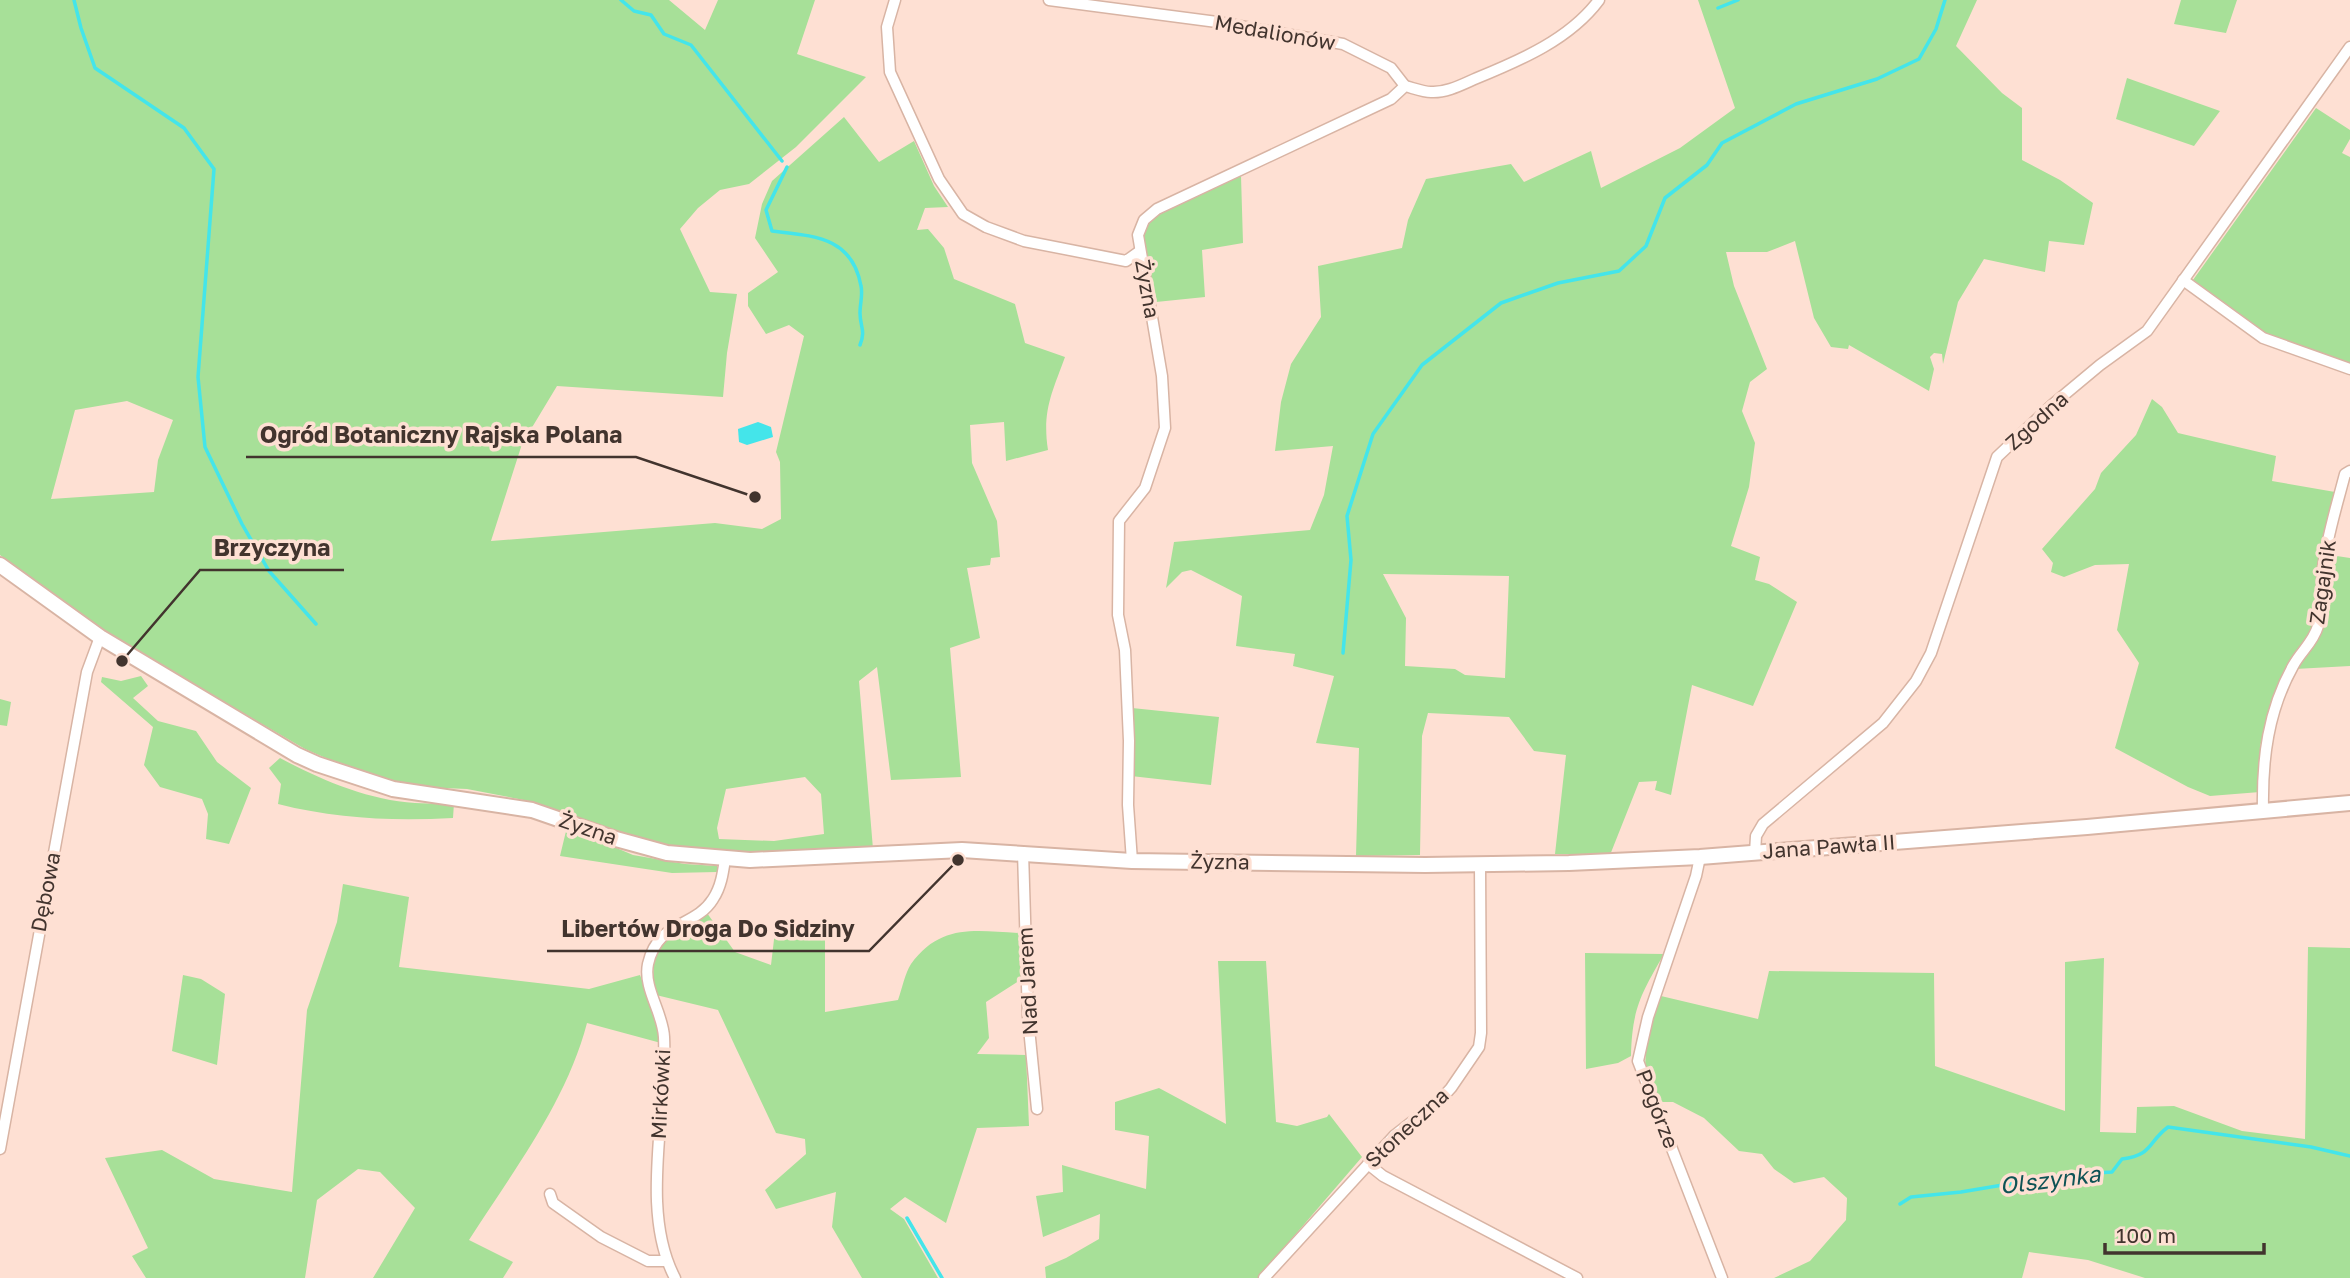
<svg xmlns="http://www.w3.org/2000/svg" width="2350" height="1278" viewBox="0 0 2350 1278" font-family="'Golos Text',sans-serif">
	<style>
		.green { fill: #a7e098; fill-rule: evenodd }
		.water { fill: #44e5ea }
		.lines { fill: none; stroke-linecap: round; stroke-linejoin: round }
		.stream { stroke: #44e5ea; stroke-width: 3.5 }
		.street-casing { stroke: #d8b4a4; stroke-width: 13 }
		.secondary-casing { stroke: #d8b4a4; stroke-width: 18 }
		.street { stroke: #fff; stroke-width: 10 }
		.secondary { stroke: #fff; stroke-width: 14 }
		.labels { text-anchor: middle; stroke-width: 7; stroke-linejoin: round; paint-order: stroke }
		.street-label { font-size: 21px; fill: #42342e; stroke: #fee0d3 }
		.water-label { font-size: 23px; font-style: italic; fill: #0e5355; stroke: #fee0d3 }
		.leader { fill: none; stroke: #42342e; stroke-width: 2.5 }
		.callout-dot { fill: #42342e; stroke: #fee0d3; stroke-width: 2.5 }
		.callout-label { font-size: 23px; text-anchor: middle; font-weight: bold; fill: #42342e; stroke: #fee0d3; stroke-width: 7; stroke-linejoin: round; paint-order: stroke }
	</style>
	<rect width="100%" height="100%" fill="#fee0d3"/>
	<g class="green">
		<path d="M0 0H669L705 30 718 0H815L797 54 866 77 796 147 749 184 720 190 698 208 680 229 710 292 737 294 727 353 723 397 557 386 522 444 491 541 715 523 762 529 781 519 780 462 776 452 804 336 789 325 766 334 748 306V293L778 272 755 238 762 204 772 181 844 117 879 162 914 141 934 186 948 207 925 208 917 230 928 229 944 248 954 279 1015 304 1025 343 1065 357C1052 393 1042 411 1048 450L1006 461 1004 422 970 425 972 463 997 521 1000 557 991 558 990 565 967 568 980 638 950 648 961 777 891 780 877 667 859 681 873 849 716 854 669 849 534 802 467 789 420 787 367 776 305 749 91 625 0 555ZM127 401 173 420 158 460 154 492 51 499 75 410ZM805 777 821 794 824 834 774 841 719 839 717 828 726 789Z"/>
		<path d="M1698 0H1977L1956 46 2002 93 2022 108V160L2060 180 2093 203 2084 245 2049 241 2045 272 1984 259 1958 302 1943 364 1942 354 1934 353 1930 357 1934 369 1929 391 1849 345 1848 349 1831 347 1814 318 1795 241 1767 252H1726L1734 286 1767 369 1750 382 1742 411 1755 443 1749 487 1731 546 1760 557 1755 580 1769 584 1797 602 1753 706 1692 685 1671 795 1655 790 1657 781 1639 782 1610 855 1555 854 1566 755 1534 751 1509 717 1428 713 1422 736 1420 855 1356 856 1359 748 1316 743 1334 676 1293 666 1295 654 1236 646 1242 596 1191 570 1182 572 1166 588 1174 542 1310 530 1324 495 1333 446 1275 451 1281 402 1291 364 1321 317 1318 266 1402 248 1408 220 1426 179 1511 164 1524 182 1591 151 1601 188 1680 148 1735 108ZM1383 574 1509 576 1505 678 1465 675 1455 669 1405 666 1406 618Z"/>
		<path d="M2181 0H2237L2226 33 2174 24Z"/>
		<path d="M2127 78 2220 111 2194 146 2116 119Z"/>
		<path d="M2316 108 2350 130V139L2342 153 2350 157V363L2276 339 2256 328 2193 280Z"/>
		<path d="M1241 176 1243 243 1202 250 1205 297 1156 302 1143 234 1149 223 1159 213Z"/>
		<path d="M2152 399 2162 407 2178 433 2276 456 2272 481 2335 492 2318 569 2315 622 2310 639 2291 660 2276 689 2268 713 2260 747V792L2210 796 2188 787 2115 748 2139 663 2117 630 2129 564 2095 565 2064 577 2051 572 2053 563 2042 549 2095 489 2101 473 2136 435Z"/>
		<path d="M2330 555 2350 558V666L2295 669 2315 642Z"/>
		<path d="M141 676 148 686 133 698 158 721 196 731 217 762 251 788 229 844 206 839 208 814 202 799 160 787 144 765 153 727 101 682 102 677 121 681Z"/>
		<path d="M0 699 11 702 7 726 0 725Z"/>
		<path d="M1132 708 1219 717 1211 785 1131 776Z"/>
		<path d="M280 758C321 780 368 800 415 803 428 804 441 803 454 803L453 818C393 821 337 819 278 804L281 784 269 768Z"/>
		<path d="M567 827 633 855 685 864 717 866V872L672 873 560 856Z"/>
		<path d="M343 884 409 897 399 967 589 989 640 975 656 1018 661 1043 587 1023C566 1103 513 1171 469 1240L513 1262 503 1278H373L415 1208 380 1172 358 1169 317 1200 305 1278H146L132 1256 148 1248 105 1158 162 1150 214 1179 292 1192 307 1010 337 922Z"/>
		<path d="M707 913 735 952 771 965 775 931 825 940V1012L898 1000C902 989 905 973 911 964 941 923 975 931 1020 933L1022 979 986 1002 989 1038 977 1054 1026 1055 1029 1126 977 1128 946 1223 905 1197 890 1209 904 1219 938 1278H862L832 1227 836 1192 776 1209 765 1190 806 1154 805 1139 776 1133 718 1010 656 995C645 946 669 934 707 913Z"/>
		<path d="M2308 947 2350 948V1278H2145L2088 1260 2029 1252 2022 1278H1774L1810 1261 1846 1220 1847 1198 1824 1177 1794 1183 1774 1169 1762 1154 1739 1151 1704 1118 1673 1102H1660L1645 1068 1647 1031 1661 996 1758 1019 1769 971 1934 973 1935 1066 2065 1111V962L2104 958 2100 1132 2136 1133 2137 1107 2174 1106 2242 1131 2305 1139Z"/>
		<path d="M1585 953 1664 954C1641 994 1632 1009 1631 1056L1618 1063 1586 1069Z"/>
		<path d="M1218 961H1266L1276 1122 1297 1126 1327 1117 1329 1114 1362 1157 1258 1278H1046L1045 1267 1066 1258 1099 1239 1100 1214 1043 1237 1036 1196 1063 1192 1062 1165 1146 1189 1149 1136 1115 1130V1102L1159 1088 1226 1124Z"/>
		<path d="M183 975 201 979 225 994 217 1065 172 1051Z"/>
	</g>
	<path class="water" d="M758 422 771 427 773 437 747 445 739 442 738 429Z"/>
	<g class="lines">
		<g class="stream">
			<path d="M74 0 81 28 95 68 184 128 214 169 198 377 205 447 242 524 269 571 316 624"/>
			<path d="M621 0 634 11 651 15 664 34 691 45 782 161"/>
			<path d="M1718 8 1738 0"/>
			<path d="M787 167 766 210 772 231C813 236 852 236 861 286 863 294 860 304 860 313 860 327 866 330 860 345"/>
			<path d="M1343 653 1351 560 1347 516 1373 434 1422 365 1501 303 1558 283 1619 271 1646 246 1665 198 1707 165 1722 143 1796 104 1877 79 1919 59 1936 29 1945 0"/>
			<path d="M1900 1204 1911 1197 1961 1192 2062 1175 2112 1172 2122 1159C2153 1155 2147 1143 2168 1127L2311 1147 2350 1156"/>
			<path d="M907 1218 942 1278"/>
		</g>
		<g class="street-casing">
			<g id="street">
				<path d="M895 0 887 27 890 72 939 179 963 214 986 227 1024 241 1126 261 1140 251"/>
				<path d="M1049 0 1217 22 1343 44 1391 68 1405 86"/>
				<path d="M2183 280 2263 338 2350 369"/>
				<path d="M2263 810C2262 759 2268 711 2293 666 2301 651 2313 643 2318 626 2323 608 2321 587 2323 568 2327 536 2337 505 2345 474L2350 471"/>
				<path d="M1023 852 1028 1018 1037 1109"/>
				<path d="M1755 853 1756 836 1763 824 1883 723 1916 681 1931 653 1997 457 2052 405 2100 365 2147 331 2350 47"/>
				<path d="M1700 857 1696 876 1648 1017 1638 1061 1722 1278"/>
				<path d="M1132 861 1128 805 1129 741 1125 650 1118 615 1119 521 1145 488 1165 428 1162 376 1138 235 1144 220 1157 209 1391 99 1405 86C1413 88 1423 92 1431 92 1447 93 1463 84 1477 78 1521 60 1570 39 1599 0"/>
				<path d="M0 1149 87 672 100 637"/>
				<path d="M1368 1164 1383 1176 1577 1278"/>
				<path d="M550 1194 553 1203 601 1237 648 1261H666"/>
				<path d="M675 1278C639 1210 668 1112 664 1037 663 1013 643 988 648 964 658 920 695 928 713 899 721 887 723 873 725 859"/>
				<path d="M1264 1278 1395 1135 1441 1099 1451 1088 1479 1047 1481 1033 1480 865"/>
			</g>
		</g>
		<g class="secondary-casing">
			<path id="secondary" d="M0 565 100 637 297 755 317 764 393 789 532 810 616 839 667 853 750 860 962 850 1132 861 1425 865 1569 863 1700 857 2087 827 2350 803"/>
		</g>
		<use href="#street" class="street"/>
		<use href="#secondary" class="secondary"/>
	</g>
	<g class="labels">
		<g class="street-label">
			<text transform="translate(1275 33) rotate(10)" y="7">Medalionów</text>
			<text transform="translate(1147 289) rotate(80)" y="7">Żyzna</text>
			<text transform="translate(2037 421) rotate(-42)" y="7">Zgodna</text>
			<text transform="translate(2323 582) rotate(-82)" y="7">Zagajnik</text>
			<text transform="translate(588 829) rotate(19)" y="7">Żyzna</text>
			<text transform="translate(1829 847) rotate(-4)" y="7">Jana Pawła II</text>
			<text transform="translate(1220 862) rotate(1)" y="7">Żyzna</text>
			<text transform="translate(46 892) rotate(-79)" y="7">Dębowa</text>
			<text transform="translate(1028 981) rotate(-93)" y="7">Nad Jarem</text>
			<text transform="translate(661 1094) rotate(-87)" y="7">Mirkówki</text>
			<text transform="translate(1657 1109) rotate(69)" y="7">Pogórze</text>
			<text transform="translate(1407 1128) rotate(-43)" y="7">Słoneczna</text>
		</g>
		<g class="water-label">
			<text transform="translate(2050 1180) rotate(-7)" y="8">Olszynka</text>
		</g>
	</g>
	<path class="leader" d="M755 497L636 457H246M122 661L200 570H344M958 860L869 951H547"/>
	<g class="callout-dot">
		<circle cx="755" cy="497" r="7"/>
		<circle cx="122" cy="661" r="7"/>
		<circle cx="958" cy="860" r="7"/>
	</g>
	<g class="callout-label">
		<text x="441" y="443">Ogród Botaniczny Rajska Polana</text>
		<text x="272" y="556">Brzyczyna</text>
		<text x="708" y="937">Libertów Droga Do Sidziny</text>
	</g>
	<path d="M2105 1243v10h159v-10" fill="none" stroke="#42342e" stroke-width="3.5"/>
	<text x="2116" y="1243" font-size="21" fill="#42342e" stroke="#fee0d3" stroke-width="5" paint-order="stroke">100 m</text>
</svg>
